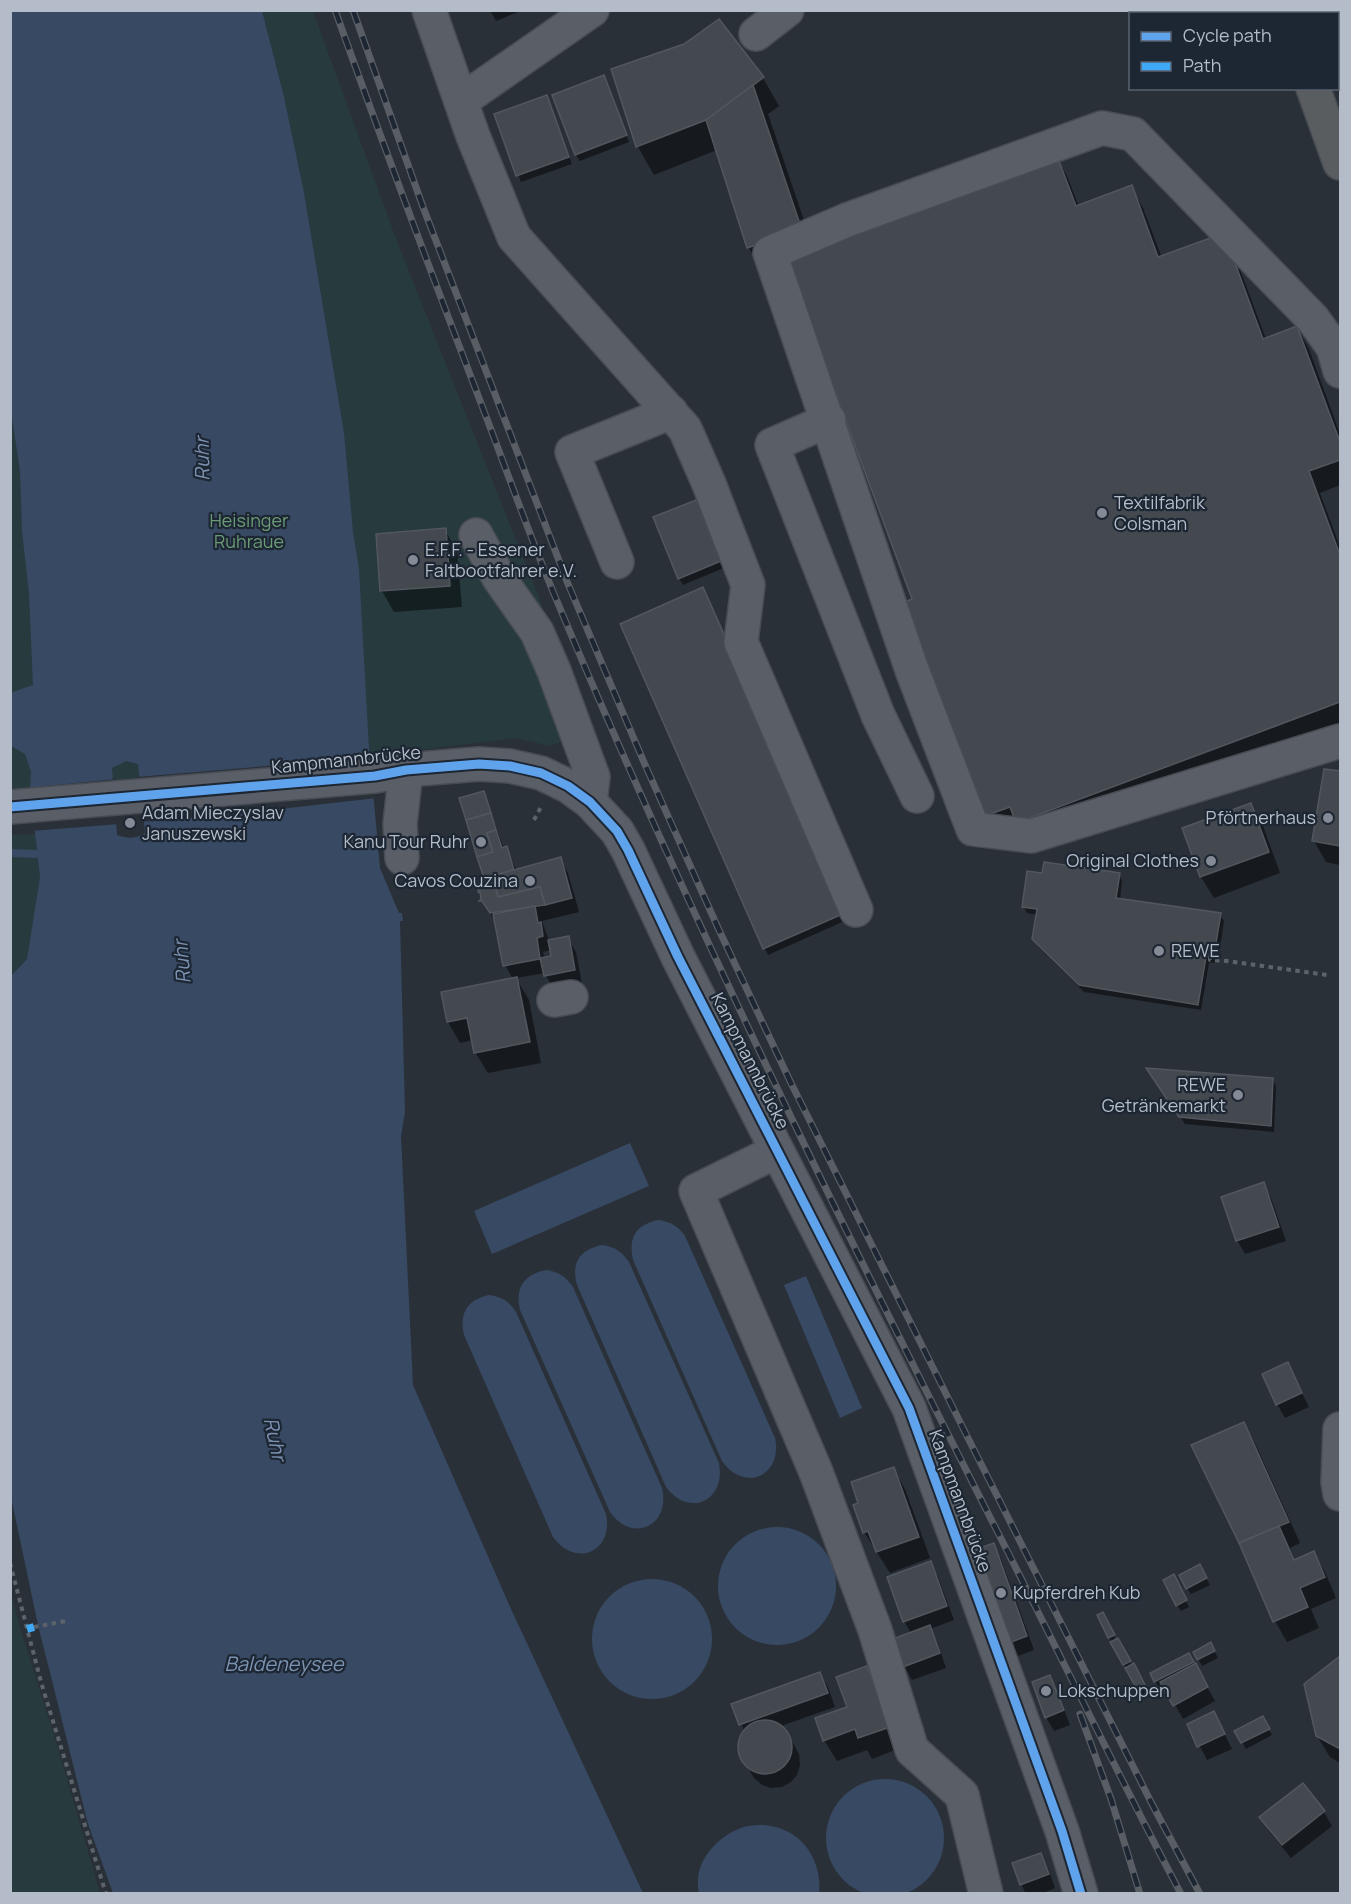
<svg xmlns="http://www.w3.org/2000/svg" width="1351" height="1904" viewBox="0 0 1351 1904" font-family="Manrope,sans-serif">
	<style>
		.green { fill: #273a3e }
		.water { fill: #384963; fill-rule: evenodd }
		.pier { fill: #2a3038 }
		.shadow { fill: #0007; fill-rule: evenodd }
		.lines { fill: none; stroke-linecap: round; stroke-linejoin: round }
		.stream { stroke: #384963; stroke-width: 8 }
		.building { fill: #444950; stroke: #52575f; stroke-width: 1.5 }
		.minor-casing { stroke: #484c53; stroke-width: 36 }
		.highway-casing { stroke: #474c53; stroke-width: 36 }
		.path { stroke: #5d636a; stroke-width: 4; stroke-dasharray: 4.5 4.5; stroke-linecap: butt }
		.minor { stroke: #5a5e66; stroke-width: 33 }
		.highway { stroke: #5a5d60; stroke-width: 33 }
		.rail-casing { stroke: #595d64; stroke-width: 7 }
		.rail { stroke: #1d2633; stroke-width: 4.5; stroke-dasharray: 14; stroke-linecap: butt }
		.quiet { stroke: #3fa9f5; stroke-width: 8; stroke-dasharray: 15 8; stroke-linecap: butt }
		.cycleway-casing { stroke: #1d2633; stroke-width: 13 }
		.cycleway { stroke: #60a3ed; stroke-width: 9 }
		.poi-dot { fill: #848b96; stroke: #1d2633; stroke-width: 2 }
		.labels { text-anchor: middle; stroke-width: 4.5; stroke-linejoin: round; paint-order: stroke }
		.poi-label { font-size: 18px; fill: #b4bcc9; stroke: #1d2633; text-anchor: start }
		.park-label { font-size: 18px; fill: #6b9a76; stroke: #1d2633 }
		.street-label { font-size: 18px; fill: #b4bcc9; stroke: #1d2633 }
		.water-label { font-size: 20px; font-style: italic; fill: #7c92b1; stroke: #1d2633 }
	</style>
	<rect width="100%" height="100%" fill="#2a3038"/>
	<g class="green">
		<path d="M11 11H313L395 236 536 590 580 705 584 735 550 746 516 738 11 800Z"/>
		<path d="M35 834 40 877 27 959 11 977V835Z"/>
		<path d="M10 1590 21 1631 54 1735 100 1893H11Z"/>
	</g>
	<g class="water">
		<path d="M11 11H262L284 97 304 193 344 433 353 532 359 569 369 748 380 868 399 913H402L403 921H400L405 1112 401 1136 413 1385 511 1609 643 1893H113L88 1824 38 1625 11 1497 10 977 27 959 40 877 30 790 31 772 25 754 11 746 10 693 33 685 29 594 22 531 20 471 10 404ZM126 761 138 764 145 833C134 839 129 839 117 835L112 768Z"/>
		<path d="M630 1143 649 1186 492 1254 474 1211Z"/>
		<path d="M658 1220C671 1222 678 1226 685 1236L775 1438C783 1476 744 1493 722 1461L633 1260C628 1237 636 1225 658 1220Z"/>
		<path d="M602 1245C615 1247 621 1251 629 1262L719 1463C726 1501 689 1518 666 1487L577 1285C571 1263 579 1250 602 1245Z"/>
		<path d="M546 1270C559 1272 565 1276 573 1287L662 1488C671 1526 632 1544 610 1512L520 1310C515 1288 523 1275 546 1270Z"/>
		<path d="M806 1276 862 1408 840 1418 784 1285Z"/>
		<path d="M489 1295C502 1297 509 1301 516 1312L606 1514C614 1551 576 1569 553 1537L464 1335C459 1313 467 1300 489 1295Z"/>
		<circle cx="777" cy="1586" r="59"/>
		<circle cx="652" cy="1639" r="60"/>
		<circle cx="885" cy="1838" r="59"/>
		<path d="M765 1825C771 1826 778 1827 784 1830 809 1840 822 1868 819 1893H699C692 1864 716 1837 741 1828 749 1825 757 1825 765 1825Z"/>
	</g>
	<g class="pier">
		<path d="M373 757 377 798 237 814 141 822 137 777Z"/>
		<path d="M116 779 119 824 32 831 27 788Z"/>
	</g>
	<g class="shadow">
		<path d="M490 10H523L496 21Z"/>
		<path d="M613 70 763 78 779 106 768 114 812 244 1055 155 1067 176 1079 207 1131 187 1143 208 1162 258 1235 256 1266 339 1297 327 1309 349 1340 434V485L1320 493 1340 547V728L993 838 913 600 790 267 765 276 749 248 717 150 654 175 638 147Z"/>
		<path d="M607 83 629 142 580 161 576 155Z"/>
		<path d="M546 97 572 164 521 182 496 115Z"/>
		<path d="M707 505 731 565 683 585 679 578Z"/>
		<path d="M445 530 457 551 462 607 394 612 382 591 377 535Z"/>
		<path d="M622 625 849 919 768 955Z"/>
		<path d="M1325 770 1340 773V865L1326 862 1314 841Z"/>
		<path d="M483 793 504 849 506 848 517 871 560 859 568 873 579 912 542 921 549 941 568 938 576 952 582 984 553 989 545 973 516 978 529 1000 541 1063 488 1073 475 1052 473 1040 460 1043 448 1022 513 979 505 965 495 920H494L486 906 485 885 487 880 461 799ZM551 950 552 957 545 959 543 952Z"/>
		<path d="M1250 805 1263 826 1280 873 1214 898 1201 877 1184 829Z"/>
		<path d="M1119 874 1122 881 1120 900 1220 915 1224 921 1218 962 1209 963 1201 1010 1084 992 1038 946 1034 939 1038 915 1027 913 1024 907 1043 875Z"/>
		<path d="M1152 1074 1272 1079 1276 1086 1274 1132 1185 1124Z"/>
		<path d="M1263 1184 1271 1198 1286 1241 1245 1254 1237 1240Z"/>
		<path d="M1287 1364 1309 1407 1285 1418 1277 1404Z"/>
		<path d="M1244 1424 1256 1445 1300 1543 1290 1548 1295 1561 1314 1553 1326 1574 1336 1598 1311 1609 1319 1628 1287 1642 1275 1621 1240 1543Z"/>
		<path d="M893 1468 905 1489 930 1558 890 1573 864 1532Z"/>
		<path d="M993 1545 1001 1559 1034 1650 1018 1656 1010 1642Z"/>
		<path d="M930 1563 938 1577 954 1620 930 1629 937 1641 946 1668 912 1680 904 1666 911 1633 904 1621Z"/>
		<path d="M1200 1566 1210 1585 1191 1594 1187 1588Z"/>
		<path d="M1177 1583 1189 1607 1181 1611 1177 1605Z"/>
		<path d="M1106 1620 1116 1640 1132 1666 1133 1665 1149 1694 1143 1697 1109 1637Z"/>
		<path d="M1211 1644 1218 1658 1202 1666 1195 1653Z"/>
		<path d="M1189 1655 1215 1701 1183 1719 1164 1685 1159 1688 1152 1674Z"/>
		<path d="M1340 1658V1763L1330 1757 1317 1736Z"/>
		<path d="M867 1668 879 1689 900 1748 872 1759 867 1750 837 1761 824 1740 849 1707Z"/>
		<path d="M820 1674 828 1687 835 1707 781 1726 786 1730 799 1754 800 1765 797 1775 791 1782 782 1787 771 1788 762 1785 754 1778 740 1754 739 1744 745 1732 733 1705Z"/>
		<path d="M1049 1677 1057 1691 1070 1725 1054 1731 1046 1717Z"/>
		<path d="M1214 1713 1232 1749 1207 1760 1189 1725Z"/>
		<path d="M1262 1718 1272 1735 1246 1749 1236 1731Z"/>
		<path d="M1302 1785 1324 1812 1332 1826 1291 1858 1269 1831 1261 1817Z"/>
		<path d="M1040 1854 1048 1868 1055 1888 1041 1894H1026L1021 1884Z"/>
	</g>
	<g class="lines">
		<path class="stream" d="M10 853 37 854"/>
	</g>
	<g class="building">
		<path d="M719 19 764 77 706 120 636 147 611 69 684 44Z"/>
		<path d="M604 75 627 135 575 155 552 95Z"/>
		<path d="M753 85 802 230 747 248 706 120Z"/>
		<path d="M547 95 569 157 516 176 494 114Z"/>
		<path d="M1056 153 1076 206 1132 185 1158 257 1224 233 1263 339 1297 326 1340 442V460L1309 471 1340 555V702L1016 823 1010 807 979 818 900 604 912 599 784 254Z"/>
		<path d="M704 497 728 558 678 579 653 517Z"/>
		<path d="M446 528 450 586 380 591 376 534Z"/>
		<path d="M703 587 847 912 763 949 620 624Z"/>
		<path d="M1324 769 1340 771V846L1312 841Z"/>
		<path d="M484 791 491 813 466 820 459 798Z"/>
		<path d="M1251 803 1269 852 1200 877 1182 828Z"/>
		<path d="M491 813 496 830 487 833 493 852 477 857 466 820Z"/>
		<path d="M496 830 502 848 507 846 514 870 484 878 477 857 493 852 487 833Z"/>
		<path d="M561 857 572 898 545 905 540 887 498 897 492 876Z"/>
		<path d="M1044 862 1120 873 1116 898 1221 913 1214 955 1206 957 1198 1005 1079 985 1032 939 1037 909 1022 907 1027 871 1042 873Z"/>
		<path d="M492 876 498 897 540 887 545 905 490 913 482 901H479L481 899 480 892H478L479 885 484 884 483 880Z"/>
		<path d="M535 906 538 923 541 922 543 936 537 938 540 959 503 966 493 914Z"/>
		<path d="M569 936 575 970 544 976 540 958 551 956 548 940Z"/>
		<path d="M517 977 530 1042 474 1053 467 1018 447 1022 441 992Z"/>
		<path d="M1146 1068 1273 1078 1271 1126 1179 1117Z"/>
		<path d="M1264 1182 1279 1227 1236 1241 1221 1197Z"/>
		<path d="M1288 1362 1302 1393 1276 1405 1262 1374Z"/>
		<path d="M1244 1422 1289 1522 1239 1543 1191 1445Z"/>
		<path d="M894 1467 919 1537 876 1552 868 1531 863 1533 853 1505 858 1503 851 1482Z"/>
		<path d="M1279 1526 1294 1560 1314 1551 1325 1577 1300 1588 1308 1607 1273 1622 1239 1543Z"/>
		<path d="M994 1543 1027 1636 1009 1643 975 1550Z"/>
		<path d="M931 1561 947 1606 903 1622 887 1577Z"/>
		<path d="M1200 1564 1207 1578 1186 1589 1179 1575Z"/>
		<path d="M1174 1574 1187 1600 1176 1606 1163 1580Z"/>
		<path d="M1103 1612 1115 1635 1108 1638 1097 1615Z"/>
		<path d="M930 1625 940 1653 903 1667 893 1639Z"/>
		<path d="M1118 1638 1131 1661 1123 1665 1110 1642Z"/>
		<path d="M1211 1642 1215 1651 1197 1660 1193 1652Z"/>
		<path d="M1189 1653 1194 1662 1154 1682 1150 1673Z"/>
		<path d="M1340 1656V1749L1316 1736 1304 1684Z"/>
		<path d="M1134 1663 1146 1687 1138 1691 1125 1668Z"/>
		<path d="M1196 1663 1208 1687 1173 1706 1160 1682Z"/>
		<path d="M867 1666 890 1727 858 1738 855 1729 823 1741 815 1718 847 1707 836 1677Z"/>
		<path d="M820 1672 828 1693 739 1725 731 1704Z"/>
		<path d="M1050 1675 1064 1710 1045 1718 1032 1682Z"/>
		<path d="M1214 1711 1225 1734 1197 1747 1187 1724Z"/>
		<path d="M1263 1716 1270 1729 1241 1743 1234 1731Z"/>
		<circle cx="765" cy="1747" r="27"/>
		<path d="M1303 1783 1325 1811 1282 1845 1259 1817Z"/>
		<path d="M1041 1853 1049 1874 1020 1885 1012 1863Z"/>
	</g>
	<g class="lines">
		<g class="minor-casing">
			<g id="minor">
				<path d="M429 10 473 136 514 237 685 429 709 484 748 585 741 642 856 910"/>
				<path d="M756 34 787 10"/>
				<path d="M461 101 592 10"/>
				<path d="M1340 371 1333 347 1313 319 1133 134 1102 128 847 220 770 253 912 670 973 829 1031 836 1340 741"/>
				<path d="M829 420 772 445 878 715 917 796"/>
				<path d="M476 535 499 578 537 632 554 671 593 777 590 802"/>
				<path d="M617 562 572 452 671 412"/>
				<path d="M10 807 375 776 406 770 479 764 510 766 541 773 568 786 590 802 617 831 628 850 678 957 909 1408 1062 1831 1081 1894"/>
				<path d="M402 858 400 824 406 770"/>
				<path d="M554 1000 571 997"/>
				<path d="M777 1151 696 1191 816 1472 875 1630 912 1750 962 1795 986 1894"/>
				<path d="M1340 1429 1338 1482 1340 1494"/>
			</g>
		</g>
		<g class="highway-casing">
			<g id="highway">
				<path d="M1285 10 1286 14"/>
				<path d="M1338 33 1340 41"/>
				<path d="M1313 88 1340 163"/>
			</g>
		</g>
		<g class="path">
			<path d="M534 820 542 805"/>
			<path d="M1210 956V960L1227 961 1327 975"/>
			<path d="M10 1563 41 1682 106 1894"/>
			<path d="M34 1627 66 1621"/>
		</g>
		<use href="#minor" class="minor"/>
		<use href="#highway" class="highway"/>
		<g class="rail-casing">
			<g id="rail">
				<path d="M335 10C384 147 435 283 487 419 509 477 530 536 554 594 686 910 838 1218 993 1523 1056 1646 1116 1771 1181 1894"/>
				<path d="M353 10 423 207 568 584 646 767 719 930 790 1081 968 1438 1152 1804 1200 1894"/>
				<path d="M1080 1714 1111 1799 1140 1894"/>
			</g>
		</g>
		<use href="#rail" class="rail"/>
		<path class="quiet" d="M27 1629 34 1627"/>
		<g class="cycleway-casing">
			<path id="cycleway" d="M10 807 375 776 406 770 479 764 510 766 541 773 568 786 590 802 617 831 628 850 678 957 909 1408 1062 1831 1081 1894"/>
		</g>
		<use href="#cycleway" class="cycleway"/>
	</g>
	<g class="poi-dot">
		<circle cx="1102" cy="513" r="6"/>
		<circle cx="413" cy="560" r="6"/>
		<circle cx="1328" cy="818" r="6"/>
		<circle cx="130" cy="823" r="6"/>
		<circle cx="481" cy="842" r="6"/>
		<circle cx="1211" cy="861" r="6"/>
		<circle cx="530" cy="881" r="6"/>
		<circle cx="1159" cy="951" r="6"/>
		<circle cx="1238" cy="1095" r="6"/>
		<circle cx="1001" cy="1593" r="6"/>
		<circle cx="1046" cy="1691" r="6"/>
	</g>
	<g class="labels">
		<g class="poi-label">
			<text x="1114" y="509">Textilfabrik<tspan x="1114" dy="21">Colsman</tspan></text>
			<text x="425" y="556">E.F.F. - Essener<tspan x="425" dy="21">Faltbootfahrer e.V.</tspan></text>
			<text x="142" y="819">Adam Mieczyslav<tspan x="142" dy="21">Januszewski</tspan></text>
			<text x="1316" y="824" text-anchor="end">Pförtnerhaus</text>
			<text x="469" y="848" text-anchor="end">Kanu Tour Ruhr</text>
			<text x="1199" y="867" text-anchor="end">Original Clothes</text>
			<text x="518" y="887" text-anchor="end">Cavos Couzina</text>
			<text x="1171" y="957">REWE</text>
			<text x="1226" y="1091" text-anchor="end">REWE<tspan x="1226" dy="21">Getränkemarkt</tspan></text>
			<text x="1013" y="1599">Kupferdreh Kub</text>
			<text x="1058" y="1697">Lokschuppen</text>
		</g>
		<g class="park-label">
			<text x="249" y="527">Heisinger<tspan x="249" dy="21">Ruhraue</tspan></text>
		</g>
		<g class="street-label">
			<text transform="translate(346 760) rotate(-6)" y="6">Kampmannbrücke</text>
			<text transform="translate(750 1061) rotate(63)" y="6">Kampmannbrücke</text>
			<text transform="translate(960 1501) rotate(70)" y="6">Kampmannbrücke</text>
		</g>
		<g class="water-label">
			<text transform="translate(202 459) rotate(-91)" y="7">Ruhr</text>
			<text transform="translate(182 962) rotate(-95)" y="7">Ruhr</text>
			<text transform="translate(275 1439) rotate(78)" y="7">Ruhr</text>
			<text x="284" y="1671">Baldeneysee</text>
		</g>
	</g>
	<rect width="1351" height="1904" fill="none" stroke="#b4bcc9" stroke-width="24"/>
	<rect x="1129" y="12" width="210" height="78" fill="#1d2633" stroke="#59626f" stroke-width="1.5"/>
	<rect x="1141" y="32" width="30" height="9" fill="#60a3ed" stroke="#59626f" stroke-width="1.5"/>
	<text x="1183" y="42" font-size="18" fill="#b4bcc9">Cycle path</text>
	<rect x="1141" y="62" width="30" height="9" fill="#3fa9f5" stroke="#59626f" stroke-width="1.5"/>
	<text x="1183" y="72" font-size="18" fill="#b4bcc9">Path</text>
</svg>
